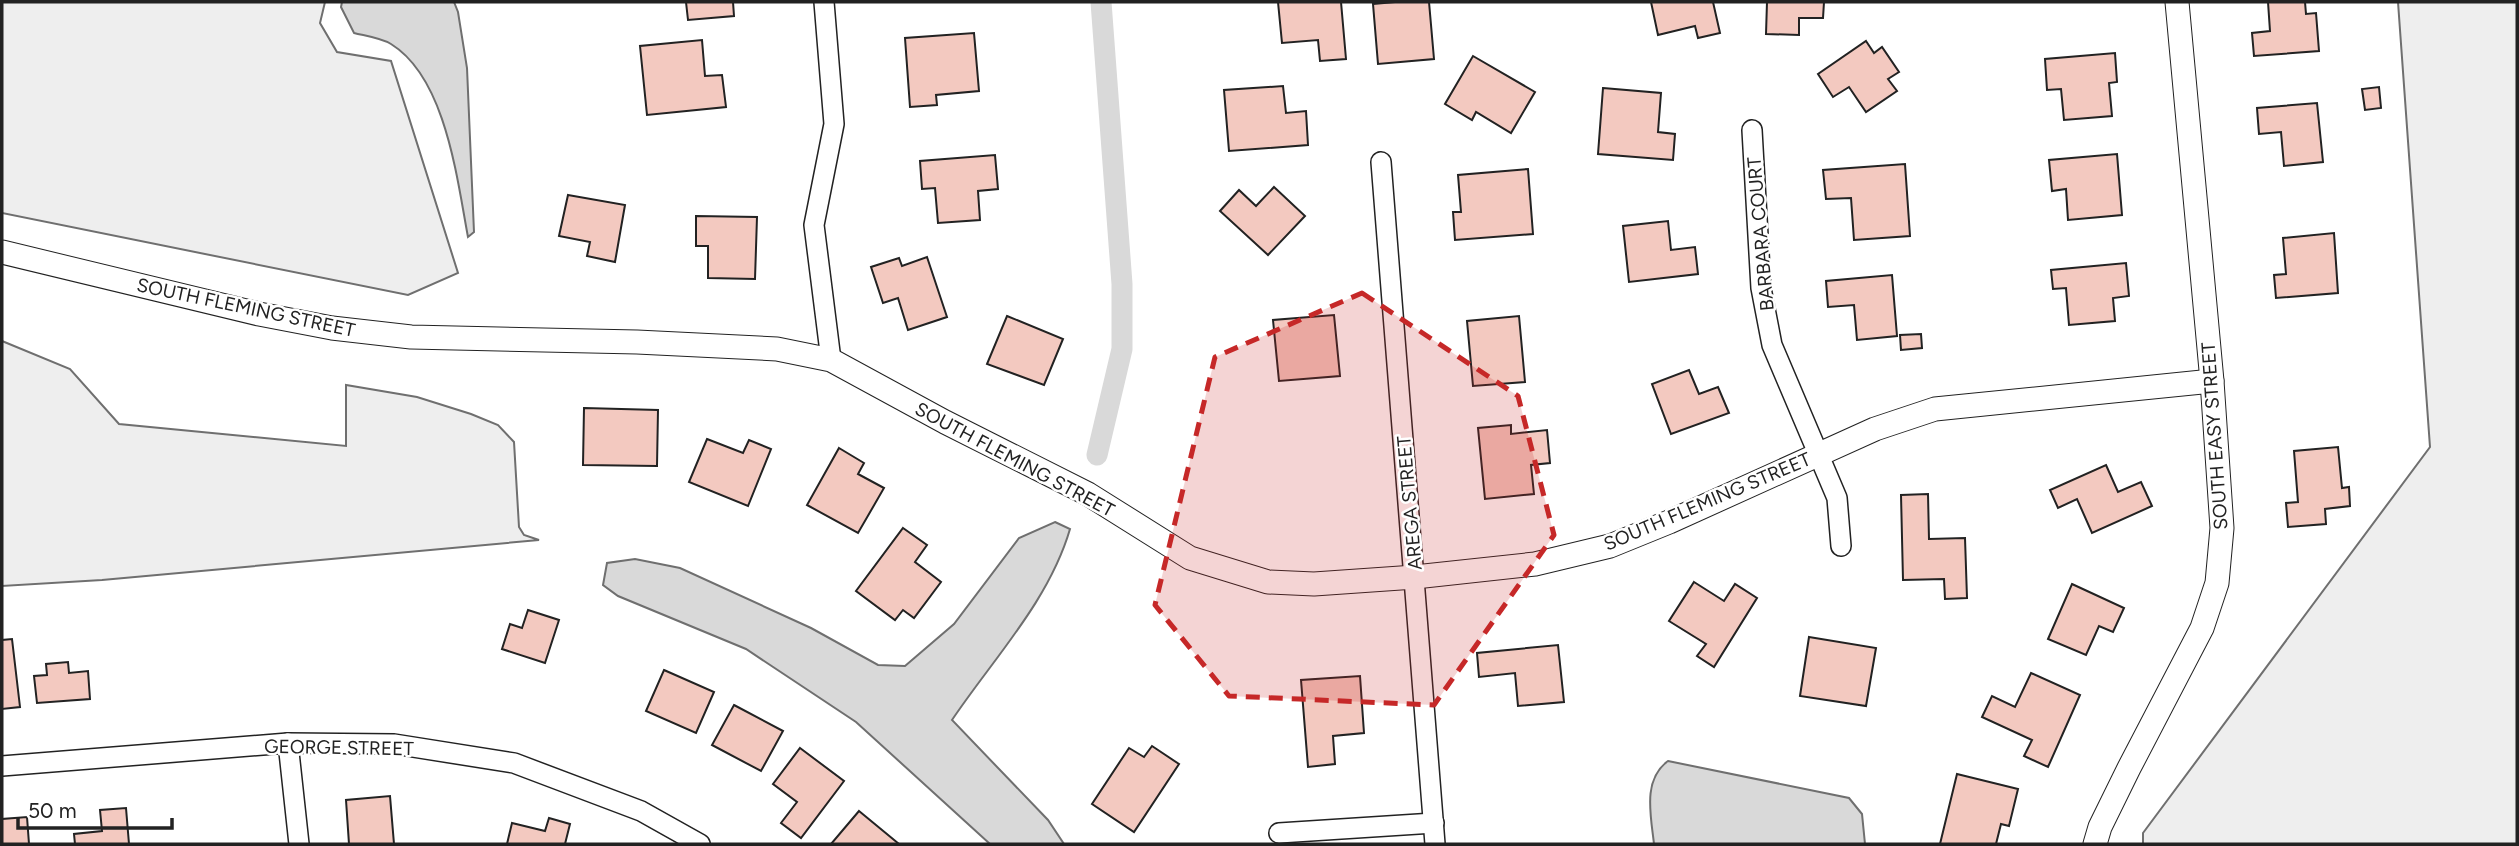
<svg xmlns="http://www.w3.org/2000/svg" width="2519" height="846" viewBox="0 0 2519 846" font-family="Figtree,sans-serif">
	<style>
		.green { fill: #eee; stroke: #6f6f6f; stroke-width: 2 }
		.water { fill: #d9d9d9; stroke: #6f6f6f; stroke-width: 2 }
		.lines { fill: none; stroke-linecap: round; stroke-linejoin: round }
		.canal { stroke: #d9d9d9; stroke-width: 21 }
		.building { fill: #f3c9c0; stroke: #222; stroke-width: 2 }
		.minor-casing { stroke: #222; stroke-width: 22 }
		.tertiary-casing { stroke: #222; stroke-width: 25 }
		.minor { stroke: #fff; stroke-width: 19 }
		.tertiary { stroke: #fff; stroke-width: 23 }
		.marked { fill: #c62828; fill-opacity: 0.2; stroke: #c62828; stroke-width: 5; stroke-dasharray: 14 9; stroke-linejoin: round }
		.labels { text-anchor: middle; stroke-width: 5; stroke-linejoin: round; paint-order: stroke }
		.street-label { font-size: 19px; fill: #222; stroke: #fff }
	</style>
	<rect width="100%" height="100%" fill="#fff"/>
	<g class="green">
		<path d="M2 2H325L320 23 337 52 391 61 458 273 408 295 2 213Z"/>
		<path d="M2398 2H2517V844H2143V833L2430 447Z"/>
		<path d="M2 341 70 369 119 424 346 446V385L417 397 471 414 498 425 514 442 519 527 524 535 539 540 102 580 2 586Z"/>
	</g>
	<g class="water">
		<path d="M342 2H454L458 12 467 68 474 232 468 237C457 179 446 78 391 44 381 38 366 36 354 33L341 7Z"/>
		<path d="M1055 522 1070 529C1049 601 993 659 952 720L1048 820 1064 844H990L856 722 746 649 618 596 603 585 607 563 635 559 680 568 811 628 878 665 905 666 954 624 1019 538Z"/>
		<path d="M1668 761 1849 798 1862 814 1865 844H1654C1651 816 1642 780 1668 761Z"/>
	</g>
	<g class="lines">
		<path class="canal" d="M1097 455 1122 349V284L1101 2"/>
	</g>
	<g class="building">
		<path d="M686 2H733L734 16 688 20Z"/>
		<path d="M1278 2H1341L1346 59 1320 61 1318 40 1282 43Z"/>
		<path d="M1395 2H1429L1434 59 1378 64 1373 4Z"/>
		<path d="M1651 2H1713L1720 33 1698 38 1695 26 1658 35Z"/>
		<path d="M1767 2H1824L1823 18H1799V35L1766 34Z"/>
		<path d="M2268 2H2305L2306 14 2316 13 2319 51 2254 56 2252 33 2270 31Z"/>
		<path d="M974 33 979 91 936 95 937 105 910 107 905 38Z"/>
		<path d="M702 40 705 76 722 75 726 107 647 115 640 46Z"/>
		<path d="M1866 41 1874 53 1882 47 1899 72 1888 79 1897 91 1866 112 1849 87 1833 97 1818 74Z"/>
		<path d="M2115 53 2117 82 2109 83 2112 116 2064 120 2061 89 2047 90 2045 59Z"/>
		<path d="M1473 56 1535 92 1511 133 1476 112 1472 120 1445 104Z"/>
		<path d="M1283 86 1286 113 1306 111 1308 145 1229 151 1224 90Z"/>
		<path d="M2379 87 2381 108 2365 110 2362 89Z"/>
		<path d="M1603 88 1661 93 1658 132 1675 134 1673 160 1598 154Z"/>
		<path d="M2317 103 2323 162 2284 166 2281 132 2259 134 2257 108Z"/>
		<path d="M2117 154 2122 215 2068 220 2066 189 2052 191 2049 160Z"/>
		<path d="M995 155 998 189 978 191 980 220 938 223 935 188 922 189 920 161Z"/>
		<path d="M1905 164 1910 236 1854 240 1851 198 1826 199 1823 170Z"/>
		<path d="M1528 169 1533 234 1455 240 1453 212H1461L1458 175Z"/>
		<path d="M1274 187 1305 216 1268 255 1220 211 1239 190 1256 206Z"/>
		<path d="M568 195 625 205 615 262 587 256 590 242 559 236Z"/>
		<path d="M696 216 757 217 755 279 708 278V246H696Z"/>
		<path d="M1668 221 1671 250 1695 247 1698 274 1629 282 1623 226Z"/>
		<path d="M2334 233 2338 293 2276 298 2274 275 2286 274 2283 238Z"/>
		<path d="M927 257 947 317 908 330 898 298 883 303 871 267 899 258 902 266Z"/>
		<path d="M2126 263 2129 296 2113 298 2115 321 2069 325 2066 288 2053 289 2051 270Z"/>
		<path d="M1892 275 1897 336 1857 340 1854 305 1828 307 1826 281Z"/>
		<path d="M1334 315 1340 376 1279 381 1273 320Z"/>
		<path d="M1007 316 1063 339 1044 385 987 364Z"/>
		<path d="M1519 316 1525 382 1473 386 1467 321Z"/>
		<path d="M1921 334 1922 348 1901 350 1900 335Z"/>
		<path d="M1689 370 1699 394 1718 387 1729 413 1671 434 1652 384Z"/>
		<path d="M584 408 658 410 657 466 583 465Z"/>
		<path d="M1511 425V434L1547 430 1550 463 1531 465 1534 494 1485 499 1478 428Z"/>
		<path d="M707 439 743 453 749 440 771 449 748 506 689 482Z"/>
		<path d="M2338 447 2342 488 2349 487 2350 506 2325 509 2326 524 2288 527 2286 503 2298 502 2294 451Z"/>
		<path d="M839 448 864 463 858 474 884 488 858 533 807 505Z"/>
		<path d="M2106 465 2118 492 2141 482 2152 506 2092 533 2077 499 2058 508 2050 490Z"/>
		<path d="M1928 494 1929 539 1965 538 1967 598 1945 599 1944 579 1903 580 1901 495Z"/>
		<path d="M903 528 927 545 915 562 941 582 914 618 903 610 895 620 856 591Z"/>
		<path d="M1694 582 1724 601 1735 584 1757 598 1714 667 1697 656 1706 644 1669 621Z"/>
		<path d="M2072 584 2124 608 2113 632 2099 626 2086 655 2048 639Z"/>
		<path d="M528 610 559 620 545 663 502 649 510 624 522 628Z"/>
		<path d="M1809 637 1876 648 1866 706 1800 696Z"/>
		<path d="M12 639 20 707 2 709V640Z"/>
		<path d="M1558 645 1564 702 1518 706 1515 673 1479 677 1477 653Z"/>
		<path d="M68 662 69 673 88 671 90 699 37 703 34 676 47 675 46 664Z"/>
		<path d="M664 670 714 692 696 733 646 711Z"/>
		<path d="M2031 673 2080 695 2048 767 2024 756 2032 740 1982 717 1992 696 2015 707Z"/>
		<path d="M1360 676 1364 733 1333 736 1335 764 1308 767 1301 680Z"/>
		<path d="M734 705 783 731 761 771 712 745Z"/>
		<path d="M1152 746 1179 764 1134 832 1092 804 1129 748 1144 757Z"/>
		<path d="M800 748 844 781 801 838 781 823 797 802 773 784Z"/>
		<path d="M1957 774 2018 789 2009 826 2001 824 1996 844H1940Z"/>
		<path d="M390 796 394 844H349L346 800Z"/>
		<path d="M126 808 129 844H75L74 834 102 831 100 810Z"/>
		<path d="M859 811 899 844H831Z"/>
		<path d="M27 817 29 844H2V819Z"/>
		<path d="M549 818 570 824 565 844H507L512 823 545 831Z"/>
	</g>
	<g class="lines">
		<g class="minor-casing">
			<g id="minor">
				<path d="M824 2 834 124 814 225 831 360"/>
				<path d="M1752 130 1761 288 1772 345 1837 498 1841 546"/>
				<path d="M1381 162 1435 844"/>
				<path d="M288 743 299 844"/>
				<path d="M2 766 288 743 394 744 514 763 641 811 700 844"/>
				<path d="M1279 833 1434 823"/>
			</g>
		</g>
		<g class="tertiary-casing">
			<g id="tertiary">
				<path d="M2 252 259 314 332 328 411 337 637 342 777 349 831 360 945 422 1088 494 1190 558 1268 582 1314 584 1415 577 1535 564 1610 546 1669 522 1875 429 1935 409 2212 381"/>
				<path d="M2095 844 2100 827 2129 768 2202 628 2217 583 2222 528 2212 381 2177 2"/>
			</g>
		</g>
		<use href="#minor" class="minor"/>
		<use href="#tertiary" class="tertiary"/>
	</g>
	<path class="marked" d="M1362 293 1518 396 1554 535 1434 705 1229 696 1155 605 1215 357Z"/>
	<g class="labels">
		<g class="street-label">
			<text transform="translate(1760 234) rotate(-95)" y="7">BARBARA COURT</text>
			<text transform="translate(246 307) rotate(12)" y="7">SOUTH FLEMING STREET</text>
			<text transform="translate(2214 436) rotate(-94)" y="7">SOUTH EASY STREET</text>
			<text transform="translate(1015 459) rotate(28)" y="7">SOUTH FLEMING STREET</text>
			<text transform="translate(1707 501) rotate(-23)" y="7">SOUTH FLEMING STREET</text>
			<text transform="translate(1409 503) rotate(-95)" y="7">AREGA STREET</text>
			<text transform="translate(339 747) rotate(1)" y="7">GEORGE STREET</text>
		</g>
	</g>
	<rect width="2519" height="846" fill="none" stroke="#222222" stroke-width="7"/>
	<path d="M18 818v10h154v-10" fill="none" stroke="#222222" stroke-width="3.5"/>
	<text x="28" y="818" font-size="21" fill="#222222" stroke="#ffffff" stroke-width="5" paint-order="stroke">50 m</text>
</svg>
